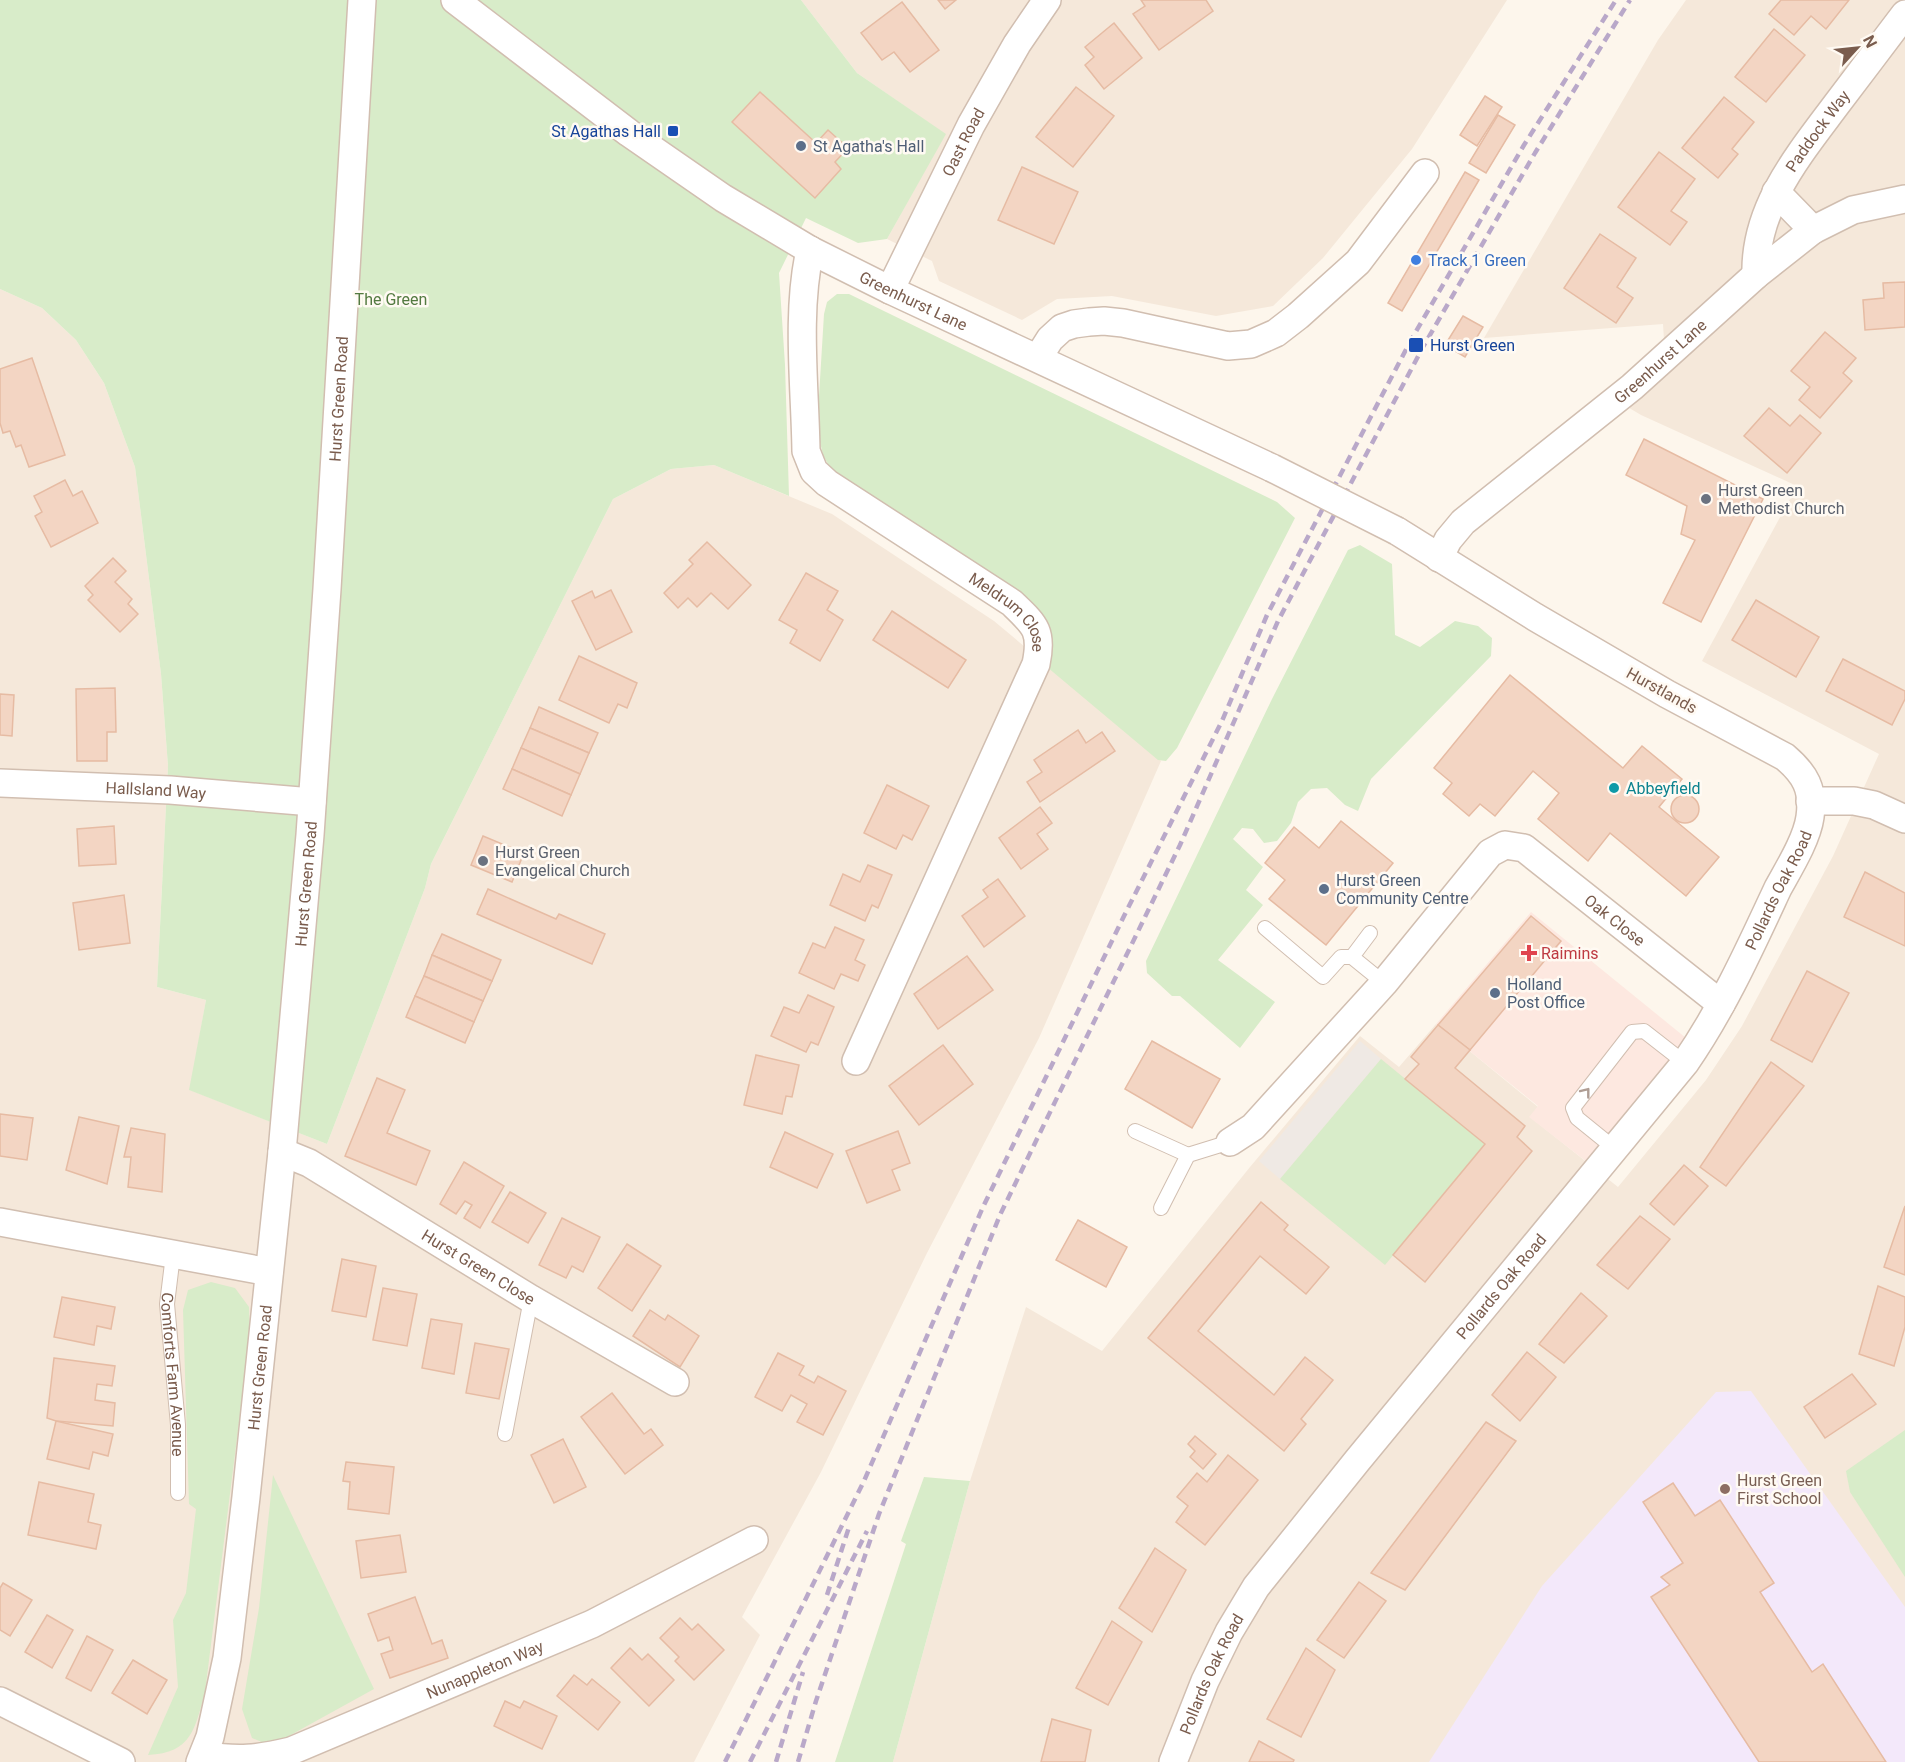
<svg xmlns="http://www.w3.org/2000/svg" width="1905" height="1762" viewBox="0 0 1905 1762" font-family="Roboto,sans-serif">
	<style>
		.residential { fill: #f5e8da }
		.commercial { fill: #fde8e0 }
		.industrial { fill: #efe9e4 }
		.education { fill: #f3e8fa }
		.green { fill: #d8ecc9 }
		.building { fill: #f3d5c3; stroke: #e6bba3; stroke-width: 1.5 }
		.lines { fill: none; stroke-linecap: round; stroke-linejoin: round }
		.lane-casing { stroke: #d1beb0; stroke-width: 16 }
		.street-casing { stroke: #d1beb0; stroke-width: 30 }
		.lane { stroke: #fff; stroke-width: 14 }
		.street { stroke: #fff; stroke-width: 27 }
		.rail { stroke: #b9a8c9; stroke-width: 4.5; stroke-dasharray: 9 6; stroke-linecap: butt }
		.street-bridge-casing { stroke: #d1beb0; stroke-width: 30; stroke-linecap: butt }
		.street-bridge { stroke: #fff; stroke-width: 27 }
		.oneway { stroke: #af9d94 }
		.transit-dot { fill: #1a4fb4; stroke: #fffaf3; stroke-width: 2 }
		.service-dot { fill: #5c6f8a; stroke: #fffaf3; stroke-width: 2 }
		.shop-dot { fill: #3f7fe0; stroke: #fffaf3; stroke-width: 2 }
		.worship-dot { fill: #6b7280; stroke: #fffaf3; stroke-width: 2 }
		.culture-dot { fill: #0f9aa8; stroke: #fffaf3; stroke-width: 2 }
		.health-dot { fill: #e0444e; stroke: #fffaf3; stroke-width: 2 }
		.education-dot { fill: #8d6e63; stroke: #fffaf3; stroke-width: 2 }
		.labels { text-anchor: middle; stroke-width: 5; stroke-linejoin: round; paint-order: stroke }
		.transit-label { font-size: 16px; fill: #164399; stroke: #fffaf3; text-anchor: end }
		.street-label { font-size: 16px; fill: #7a5c4d; stroke: #fffaf3 }
		.service-label { font-size: 16px; fill: #4e5e75; stroke: #fffaf3; text-anchor: start }
		.shop-label { font-size: 16px; fill: #366cbe; stroke: #fffaf3; text-anchor: start }
		.park-label { font-size: 16px; fill: #537a41; stroke: #fffaf3 }
		.worship-label { font-size: 16px; fill: #5b616d; stroke: #fffaf3; text-anchor: start }
		.culture-label { font-size: 16px; fill: #0d838f; stroke: #fffaf3; text-anchor: start }
		.health-label { font-size: 16px; fill: #be3a42; stroke: #fffaf3; text-anchor: start }
		.education-label { font-size: 16px; fill: #785e54; stroke: #fffaf3; text-anchor: start }
	</style>
	<rect width="100%" height="100%" fill="#fdf6ec"/>
	<g class="residential">
		<path d="M801 0H1507L1412 149 1323 258 1273 306 1216 316 1112 296 1057 299 1022 320 939 281 932 261 887 239 945 134 857 73Z"/>
		<path d="M1686 0H1905V1762H893L970 1481 1026 1307 1102 1351 1250 1167 1360 1036 1399 1067 1436 1024 1438 1025 1538 1107 1530 1117 1618 1187 1706 1080 1742 1026 1833 856 1879 754 1702 661 1797 486 1641 415 1604 393 1664 340 1663 324 1484 338 1658 40Z"/>
		<path d="M0 289 42 308 76 340 104 383 135 467 161 674 168 766 157 987 206 1000 190 1090 327 1144 425 888 431 864 613 499 671 469 714 465 832 514 994 621 1161 761 1039 1038 927 1253 821 1472 742 1617 760 1635 694 1762H0Z"/>
	</g>
	<path class="commercial" d="M1531 912 1686 1038 1587 1162 1529 1117 1538 1106 1436 1024Z"/>
	<path class="industrial" d="M1360 1041 1381 1059 1280 1179 1259 1161Z"/>
	<path class="education" d="M1751 1391 1905 1607V1762H1429L1542 1586 1716 1392Z"/>
	<g class="green">
		<path d="M0 0H801L857 73 946 134 887 239 858 243 806 218 779 273 785 365 789 496 714 465 671 469 613 499 431 864 425 888 327 1144 189 1090 206 1000 157 987 168 766 161 674 135 467 104 383 76 340 42 308 0 289Z"/>
		<path d="M837 294H849L1277 502 1295 518 1177 748 1166 761 1158 760 1047 667 998 587 980 566 834 475 823 455 817 429 824 314 827 302Z"/>
		<path d="M1360 545 1392 564 1395 635 1420 647 1455 621 1478 626 1492 638 1491 656 1371 779 1358 811 1345 805 1327 788 1311 789 1298 802 1291 823 1277 841 1264 843 1253 829 1242 828 1233 839 1263 867 1246 890 1263 905 1218 960 1275 1002 1240 1048 1180 996H1172L1147 973 1146 961 1272 699 1348 550Z"/>
		<path d="M1381 1059 1485 1144 1385 1265 1280 1179Z"/>
		<path d="M211 1282 235 1288 249 1307 250 1335 205 1692C195 1728 192 1753 148 1755L178 1687 173 1620 186 1593 196 1509 189 1504 183 1310 188 1290Z"/>
		<path d="M1905 1430V1577L1850 1492 1846 1471Z"/>
		<path d="M273 1475 374 1689 278 1742 264 1743 252 1738 242 1709 259 1608Z"/>
		<path d="M924 1477 970 1481 893 1762H835L906 1544 901 1541Z"/>
	</g>
	<g class="building">
		<path d="M938 0H956L945 9Z"/>
		<path d="M1141 0H1206L1213 11 1159 50 1133 14 1145 6Z"/>
		<path d="M1781 0H1849L1826 29 1811 16 1794 35 1769 14Z"/>
		<path d="M902 2 939 50 910 72 894 52 882 60 861 33Z"/>
		<path d="M1114 23 1142 58 1104 89 1085 65 1094 57 1085 47Z"/>
		<path d="M1774 29 1805 55 1766 102 1735 77Z"/>
		<path d="M1076 87 1114 116 1073 167 1036 137Z"/>
		<path d="M760 92 816 143 828 130 848 148 835 162 841 169 815 198 732 122Z"/>
		<path d="M1485 96 1502 107 1477 146 1460 135Z"/>
		<path d="M1724 97 1754 122 1732 149 1738 154 1718 178 1682 148Z"/>
		<path d="M1498 115 1515 125 1486 173 1469 163Z"/>
		<path d="M1659 152 1695 179 1671 211 1687 222 1670 245 1618 207Z"/>
		<path d="M1022 167 1078 192 1054 244 998 220Z"/>
		<path d="M1465 172 1479 180 1402 311 1388 303Z"/>
		<path d="M1600 234 1636 258 1617 287 1633 298 1616 323 1564 288Z"/>
		<path d="M1905 282V327L1865 330 1863 300 1884 298 1883 283Z"/>
		<path d="M1463 316 1483 327 1465 357 1445 345Z"/>
		<path d="M1825 332 1856 358 1843 373 1852 381 1820 418 1799 400 1810 387 1791 371Z"/>
		<path d="M32 358 65 455 29 467 21 445 16 447 10 431 3 433 0 423V369Z"/>
		<path d="M1769 408 1790 426 1800 415 1821 433 1787 473 1744 436Z"/>
		<path d="M1644 439 1763 499 1701 622 1663 603 1695 540 1681 534 1687 506 1626 475Z"/>
		<path d="M65 480 73 496 82 491 98 523 51 547 35 516 42 512 34 496Z"/>
		<path d="M707 542 751 585 728 609 711 593 697 607 688 598 678 608 664 593 693 564 689 560Z"/>
		<path d="M113 558 126 571 115 582 132 599 128 604 138 614 120 632 88 600 93 595 85 586Z"/>
		<path d="M806 573 838 591 827 610 843 620 820 661 790 643 797 630 779 620Z"/>
		<path d="M611 590 632 632 596 650 572 601 592 591 595 598Z"/>
		<path d="M1756 600 1819 637 1796 677 1732 640Z"/>
		<path d="M892 611 966 660 948 688 873 640Z"/>
		<path d="M579 656 637 683 627 708 618 704 609 723 559 700Z"/>
		<path d="M1843 659 1905 691V699L1892 725 1826 691Z"/>
		<path d="M1510 675 1623 768 1642 746 1682 779 1659 807 1719 857 1686 896 1610 833 1588 861 1538 819 1559 793 1533 771 1495 816 1480 804 1469 816 1443 794 1452 783 1434 768Z"/>
		<path d="M115 688 116 732H107V761H77L76 689Z"/>
		<path d="M0 694 14 695 12 736 0 735Z"/>
		<path d="M539 707 598 733 589 753 530 728Z"/>
		<path d="M530 728 589 753 580 774 521 748Z"/>
		<path d="M1078 730 1086 743 1102 732 1115 751 1040 802 1027 782 1042 772 1034 760Z"/>
		<path d="M521 748 580 774 571 795 512 769Z"/>
		<path d="M512 769 571 795 562 816 503 789Z"/>
		<path d="M887 785 929 806 912 840 903 835 896 849 864 833Z"/>
		<circle cx="1685" cy="809" r="14"/>
		<path d="M1040 807 1052 823 1037 834 1048 849 1021 869 999 838Z"/>
		<path d="M1341 821 1393 863 1326 945 1269 899 1285 880 1265 863 1294 827 1319 848Z"/>
		<path d="M114 826 116 864 79 866 77 829Z"/>
		<path d="M483 836 524 853 512 882 471 865Z"/>
		<path d="M868 865 892 875 878 908 872 905 865 921 830 905 843 874 860 882Z"/>
		<path d="M1865 872 1905 893V946L1844 917Z"/>
		<path d="M998 879 1025 916 984 947 962 916 988 897 983 890Z"/>
		<path d="M488 889 556 919 559 914 605 934 592 964 477 914Z"/>
		<path d="M124 895 130 943 79 950 73 903Z"/>
		<path d="M1531 916 1561 941 1470 1050 1438 1025Z"/>
		<path d="M835 927 864 940 855 960 865 965 858 981 841 974 834 989 799 973 813 943 825 948Z"/>
		<path d="M442 934 501 960 492 981 432 955Z"/>
		<path d="M432 955 492 981 483 1001 424 976Z"/>
		<path d="M967 956 993 990 938 1029 914 994Z"/>
		<path d="M1807 971 1849 993 1812 1062 1771 1040Z"/>
		<path d="M424 976 483 1001 474 1022 415 996Z"/>
		<path d="M808 995 834 1007 818 1045 811 1042 806 1052 771 1036 784 1007 799 1013Z"/>
		<path d="M415 996 474 1022 465 1043 406 1017Z"/>
		<path d="M1438 1025 1470 1050 1455 1068 1525 1126 1517 1137 1532 1151 1425 1282 1393 1255 1485 1144 1405 1079 1419 1064 1411 1057Z"/>
		<path d="M1152 1041 1220 1079 1192 1128 1125 1089Z"/>
		<path d="M943 1045 973 1084 919 1125 889 1086Z"/>
		<path d="M756 1055 799 1065 792 1097 786 1096 782 1114 744 1105Z"/>
		<path d="M1771 1062 1804 1086 1726 1186 1700 1167Z"/>
		<path d="M377 1078 405 1090 387 1133 430 1151 416 1185 345 1156Z"/>
		<path d="M0 1114 33 1118 27 1160 0 1156Z"/>
		<path d="M79 1117 119 1126 107 1184 66 1170Z"/>
		<path d="M131 1128 165 1134 162 1192 128 1187 131 1157H124Z"/>
		<path d="M898 1131 910 1163 892 1170 900 1190 867 1203 846 1151Z"/>
		<path d="M785 1132 833 1154 817 1188 770 1167Z"/>
		<path d="M464 1162 504 1186 480 1228 464 1218 472 1205 465 1201 456 1214 440 1204Z"/>
		<path d="M1684 1165 1708 1186 1674 1225 1650 1204Z"/>
		<path d="M510 1192 546 1213 528 1243 492 1222Z"/>
		<path d="M1261 1202 1288 1225 1284 1230 1329 1267 1306 1294 1260 1256 1198 1331 1274 1395 1305 1357 1333 1380 1301 1419 1306 1424 1284 1451 1148 1338Z"/>
		<path d="M1905 1206V1275L1884 1267Z"/>
		<path d="M1640 1216 1670 1239 1628 1289 1597 1265Z"/>
		<path d="M562 1218 600 1237 583 1272 572 1266 566 1278 539 1265Z"/>
		<path d="M1078 1220 1127 1247 1106 1287 1056 1260Z"/>
		<path d="M627 1244 661 1266 632 1311 598 1288Z"/>
		<path d="M342 1259 376 1266 366 1317 332 1311Z"/>
		<path d="M1878 1286 1905 1297V1327L1894 1366 1859 1354Z"/>
		<path d="M383 1288 417 1294 407 1346 373 1340Z"/>
		<path d="M1581 1293 1607 1316 1564 1363 1539 1344Z"/>
		<path d="M62 1297 115 1307 111 1329 97 1326 94 1345 54 1337Z"/>
		<path d="M650 1310 665 1320 668 1315 699 1336 680 1367 633 1336Z"/>
		<path d="M431 1319 462 1324 454 1374 422 1368Z"/>
		<path d="M475 1343 509 1349 499 1399 466 1393Z"/>
		<path d="M1527 1352 1556 1377 1520 1421 1492 1395Z"/>
		<path d="M778 1353 804 1366 799 1375 814 1383 818 1376 846 1391 823 1435 797 1422 807 1404 791 1395 782 1411 755 1397Z"/>
		<path d="M54 1358 115 1366 112 1386 97 1384 95 1400 115 1403 113 1426 56 1421 47 1418Z"/>
		<path d="M1852 1374 1876 1404 1825 1438 1804 1407Z"/>
		<path d="M612 1393 644 1434 651 1429 663 1445 625 1474 581 1417Z"/>
		<path d="M56 1421 113 1434 108 1456 93 1452 89 1469 47 1459Z"/>
		<path d="M1486 1422 1516 1441 1405 1590 1371 1573Z"/>
		<path d="M1195 1436 1216 1454 1203 1469 1190 1457 1195 1451 1188 1444Z"/>
		<path d="M563 1439 586 1487 554 1503 531 1455Z"/>
		<path d="M1228 1455 1258 1480 1205 1545 1176 1522 1188 1506 1177 1497 1197 1473 1207 1482Z"/>
		<path d="M346 1462 394 1467 389 1514 348 1509 350 1482 343 1481Z"/>
		<path d="M39 1482 94 1494 88 1522 101 1525 96 1549 28 1535Z"/>
		<path d="M1673 1483 1695 1516 1720 1500 1774 1583 1760 1592 1812 1672 1823 1664 1886 1762H1759L1651 1597 1670 1585 1661 1577 1683 1563 1643 1502Z"/>
		<path d="M400 1535 406 1572 361 1578 356 1541Z"/>
		<path d="M1155 1548 1186 1570 1152 1632 1119 1608Z"/>
		<path d="M1359 1582 1386 1601 1344 1658 1317 1640Z"/>
		<path d="M3 1583 32 1600 10 1636 0 1630V1588Z"/>
		<path d="M415 1597 432 1644 442 1640 448 1658 390 1678 381 1654 393 1650 389 1637 378 1641 368 1614Z"/>
		<path d="M47 1615 73 1630 52 1668 25 1652Z"/>
		<path d="M680 1618 692 1630 698 1624 724 1650 694 1680 675 1661 679 1657 660 1638Z"/>
		<path d="M1112 1621 1142 1642 1108 1705 1076 1688Z"/>
		<path d="M87 1636 113 1650 91 1691 66 1678Z"/>
		<path d="M630 1648 642 1660 648 1654 674 1680 649 1706 611 1668Z"/>
		<path d="M1306 1648 1335 1670 1301 1737 1267 1719Z"/>
		<path d="M133 1660 167 1680 147 1714 112 1693Z"/>
		<path d="M574 1675 587 1685 592 1679 620 1702 598 1730 557 1696Z"/>
		<path d="M505 1701 520 1708 524 1701 557 1716 542 1749 494 1726Z"/>
		<path d="M1052 1719 1091 1730 1085 1762H1041Z"/>
		<path d="M1259 1741 1294 1760 1293 1762H1249Z"/>
	</g>
	<g class="lines">
		<g class="lane-casing">
			<g id="lane">
				<path d="M1265 928 1323 977 1341 957H1352"/>
				<path d="M1370 933 1352 957 1384 983"/>
				<path d="M1135 1131 1188 1155"/>
				<path d="M1614 1148 1577 1118 1573 1108 1632 1032 1644 1031 1685 1063"/>
				<path d="M1161 1208 1188 1155 1230 1142"/>
				<path id="s1" d="M173 1255 167 1304 178 1425V1493"/>
				<path d="M505 1434 531 1299"/>
			</g>
		</g>
		<g class="street-casing">
			<g id="street">
				<path id="s2" d="M455 0 629 133 723 198 810 250 890 290 1272 468"/>
				<path d="M1776 192 1813 230"/>
				<path id="s3" d="M810 250C796 313 805 386 806 451L814 471 827 483 1012 603C1035 625 1043 631 1036 664L856 1061"/>
				<path id="s4" d="M1756 275C1754 208 1798 156 1836 105 1859 75 1882 44 1905 14"/>
				<path id="s5" d="M890 290 971 125 1017 44 1047 0"/>
				<path d="M1038 358 1050 339 1062 328 1074 324 1089 322 1104 321 1123 323 1228 346 1251 344 1276 333 1298 316 1358 262 1425 173"/>
				<path id="s6" d="M1439 558 1448 540 1463 522 1632 387 1756 275 1813 230 1853 210 1905 199"/>
				<path id="s7" d="M0 783 170 790 312 802"/>
				<path d="M1810 801H1854L1874 805 1905 819"/>
				<path id="s8" d="M1230 1142 1253 1127 1384 983 1490 853 1505 845 1524 848 1721 1004"/>
				<path id="s9" d="M282 1152 309 1163 531 1299 675 1382"/>
				<path d="M0 1222 269 1272"/>
				<path d="M0 1701 121 1762"/>
				<path id="s10" d="M204 1755C238 1761 257 1759 291 1751L592 1624 754 1540"/>
				<path id="s11" d="M200 1762 210 1737 227 1658 246 1497 282 1152 310 835 327 589 362 0"/>
				<path id="s12" d="M1173 1762 1205 1681 1229 1632 1256 1587 1357 1461 1685 1063C1723 1008 1750 948 1778 888 1789 868 1807 839 1810 817 1814 789 1805 774 1785 757L1667 694 1535 617 1397 531"/>
			</g>
		</g>
		<use href="#lane" class="lane"/>
		<use href="#street" class="street"/>
		<g class="rail">
			<path d="M827 1595 850 1524"/>
			<path d="M725 1762 864 1481 983 1207 1124 916 1222 721 1267 615 1411 340 1524 145 1616 0"/>
			<path d="M750 1762 867 1531"/>
			<path d="M776 1762 803 1672"/>
			<path d="M798 1762 816 1701 879 1514 1000 1215 1180 845 1278 621 1423 347 1535 153 1630 0"/>
		</g>
		<g class="street-bridge-casing">
			<path id="street-bridge" d="M1272 468 1397 531"/>
		</g>
		<use href="#street-bridge" class="street-bridge"/>
	</g>
	<defs><path id="oneway-chevron" d="M-2-3.5L2.5 0L-2 3.5" fill="none" stroke-width="1.6" stroke-linecap="round" stroke-linejoin="round" transform="scale(1.5)"/></defs>
	<use class="oneway" href="#oneway-chevron" transform="translate(1586 1092) rotate(-52)"/>
	<g class="transit-dot">
		<rect x="667" y="125" width="12" height="12" rx="3"/>
		<rect x="1408" y="337" width="16" height="16" rx="3"/>
	</g>
	<g class="service-dot">
		<circle cx="801" cy="146" r="6"/>
		<circle cx="1324" cy="889" r="6"/>
		<circle cx="1495" cy="993" r="6"/>
	</g>
	<circle class="shop-dot" cx="1416" cy="260" r="6"/>
	<g class="worship-dot">
		<circle cx="1706" cy="499" r="6"/>
		<circle cx="483" cy="861" r="6"/>
	</g>
	<circle class="culture-dot" cx="1614" cy="788" r="6"/>
	<path class="health-dot" d="M1526 944h6v6h6v6h-6v6h-6v-6h-6v-6h6z"/>
	<circle class="education-dot" cx="1725" cy="1489" r="6"/>
	<g class="labels">
		<g class="transit-label">
			<text x="661" y="137">St Agathas Hall</text>
			<text x="1430" y="351" text-anchor="start">Hurst Green</text>
		</g>
		<g class="street-label">
			<text dy="6" stroke="none"><textPath href="#s4" startOffset="160">Paddock Way</textPath></text>
			<text dy="6" stroke="none"><textPath href="#s5" startOffset="165">Oast Road</textPath></text>
			<text dy="6" stroke="none"><textPath href="#s2" startOffset="550">Greenhurst Lane</textPath></text>
			<text dy="6" stroke="none"><textPath href="#s6" startOffset="298">Greenhurst Lane</textPath></text>
			<text dy="6" stroke="none"><textPath href="#s11" startOffset="1372">Hurst Green Road</textPath></text>
			<text dy="6" stroke="none"><textPath href="#s3" startOffset="466">Meldrum Close</textPath></text>
			<text transform="translate(1662 690) rotate(29)" y="6">Hurstlands</text>
			<text dy="6" stroke="none"><textPath href="#s7" startOffset="156">Hallsland Way</textPath></text>
			<text dy="6" stroke="none"><textPath href="#s11" startOffset="886">Hurst Green Road</textPath></text>
			<text dy="6" stroke="none"><textPath href="#s12" startOffset="1068">Pollards Oak Road</textPath></text>
			<text dy="6" stroke="none"><textPath href="#s8" startOffset="542">Oak Close</textPath></text>
			<text dy="6" stroke="none"><textPath href="#s9" startOffset="228">Hurst Green Close</textPath></text>
			<text dy="6" stroke="none"><textPath href="#s12" startOffset="582">Pollards Oak Road</textPath></text>
			<text dy="6" stroke="none"><textPath href="#s11" startOffset="400">Hurst Green Road</textPath></text>
			<text dy="6" stroke="none"><textPath href="#s1" startOffset="120">Comforts Farm Avenue</textPath></text>
			<text dy="6" stroke="none"><textPath href="#s10" startOffset="298">Nunappleton Way</textPath></text>
			<text dy="6" stroke="none"><textPath href="#s12" startOffset="96">Pollards Oak Road</textPath></text>
		</g>
		<g class="service-label">
			<text x="813" y="152">St Agatha's Hall</text>
			<text x="1336" y="886">Hurst Green<tspan x="1336" dy="18">Community Centre</tspan></text>
			<text x="1507" y="990">Holland<tspan x="1507" dy="18">Post Office</tspan></text>
		</g>
		<g class="shop-label">
			<text x="1428" y="266">Track 1 Green</text>
		</g>
		<g class="park-label">
			<text x="391" y="305">The Green</text>
		</g>
		<g class="worship-label">
			<text x="1718" y="496">Hurst Green<tspan x="1718" dy="18">Methodist Church</tspan></text>
			<text x="495" y="858">Hurst Green<tspan x="495" dy="18">Evangelical Church</tspan></text>
		</g>
		<g class="culture-label">
			<text x="1626" y="794">Abbeyfield</text>
		</g>
		<g class="health-label">
			<text x="1541" y="959">Raimins</text>
		</g>
		<g class="education-label">
			<text x="1737" y="1486">Hurst Green<tspan x="1737" dy="18">First School</tspan></text>
		</g>
	</g>
	<g transform="translate(1857 48) rotate(63)" stroke="#fffaf3" stroke-width="4.5" paint-order="stroke">
	<path d="M0-4.5L10 22L0 15L-10 22Z" fill="#7a5c4d"/>
	<text y="-9" font-size="16" font-weight="bold" text-anchor="middle" fill="#7a5c4d">N</text>
	</g>
</svg>
